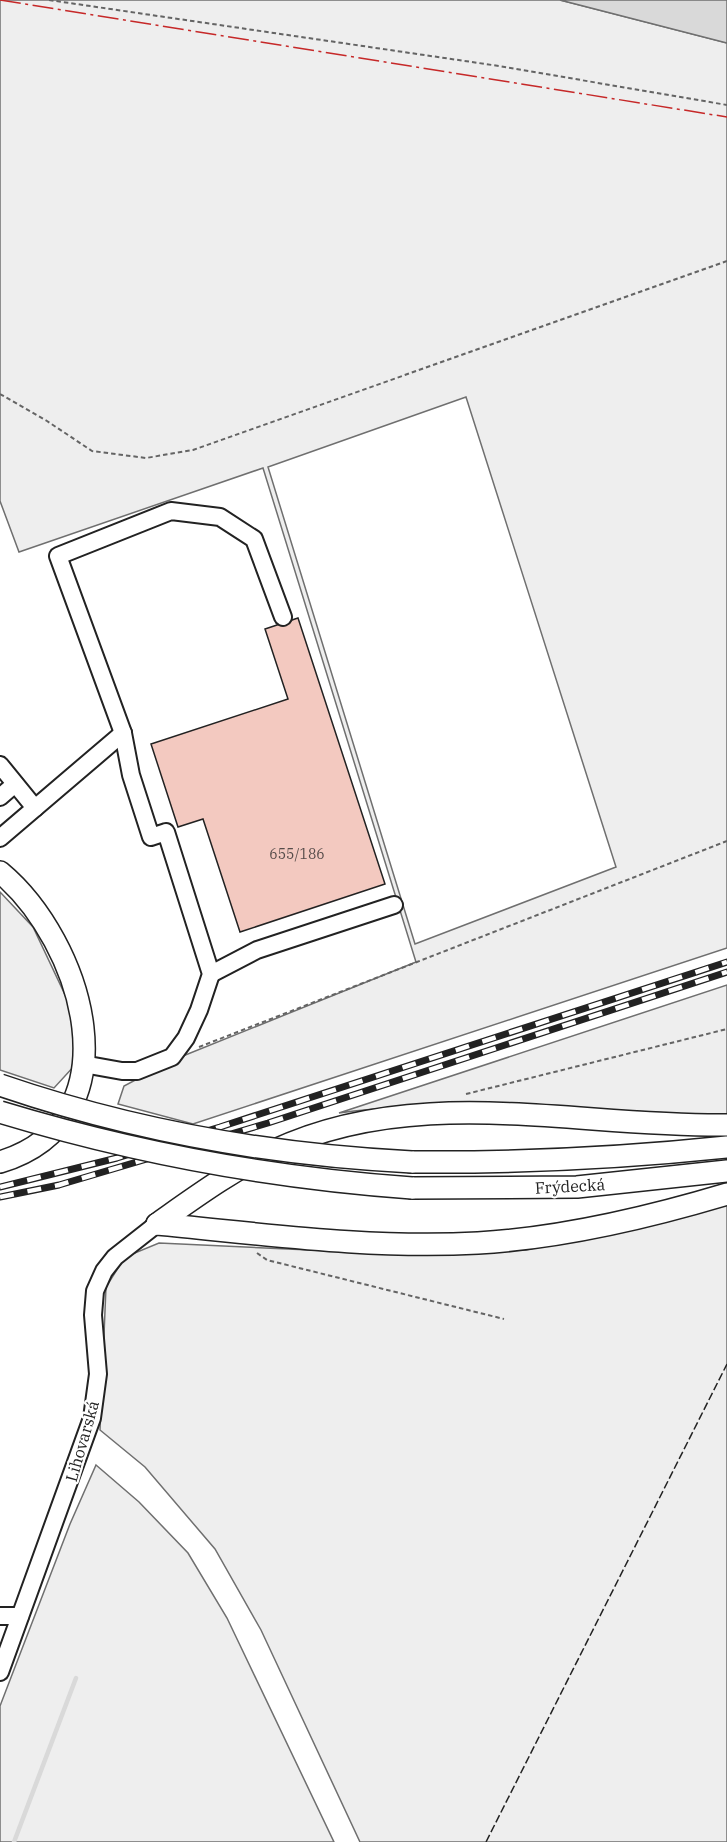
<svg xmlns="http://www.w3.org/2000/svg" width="727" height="1842" viewBox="0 0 727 1842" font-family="'IBM Plex Serif',serif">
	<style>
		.green { fill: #eee; stroke: #6f6f6f; stroke-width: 1.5; fill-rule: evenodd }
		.water { fill: #d9d9d9; stroke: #6f6f6f; stroke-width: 1.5 }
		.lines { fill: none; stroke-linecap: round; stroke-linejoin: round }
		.stream { stroke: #d9d9d9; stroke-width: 4.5 }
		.building { fill: #f3c9c0; stroke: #222; stroke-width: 1.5 }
		.minor-casing { stroke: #222; stroke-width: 20 }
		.major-casing { stroke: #222; stroke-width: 24 }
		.path { stroke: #646464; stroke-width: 2; stroke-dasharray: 4.5 3; stroke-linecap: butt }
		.minor { stroke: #fff; stroke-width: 16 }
		.major { stroke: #fff; stroke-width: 21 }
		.rail-casing { stroke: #222; stroke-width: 7 }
		.rail { stroke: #fff; stroke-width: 4.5; stroke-dasharray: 14; stroke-linecap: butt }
		.major-bridge-casing { stroke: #222; stroke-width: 24; stroke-linecap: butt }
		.major-bridge { stroke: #fff; stroke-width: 21 }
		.fence { stroke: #222; stroke-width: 1.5; stroke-dasharray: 8 3; stroke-linecap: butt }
		.power { stroke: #c62828; stroke-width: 1.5; stroke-dasharray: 21 4.5 3 4.5; stroke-linecap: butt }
		.labels { text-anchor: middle; stroke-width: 4.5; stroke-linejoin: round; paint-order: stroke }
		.number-label { font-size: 14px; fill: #564c4a }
		.street-label { font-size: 16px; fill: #222; stroke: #fff }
	</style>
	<rect width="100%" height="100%" fill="#fff"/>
	<g class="green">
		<path d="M0 0H560L727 43V948L193 1124 118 1104 124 1086 173 1060 416 962 263 468 19 552 0 501ZM466 397 616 867 415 944 268 467Z"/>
		<path d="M0 892 33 927 76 1018V1064L54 1088 0 1070Z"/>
		<path d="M727 985V1116C598 1111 467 1096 339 1113Z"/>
		<path d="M727 1203V1842H360L261 1630 215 1549 145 1467 100 1430 106 1287 125 1257 159 1243 376 1253 526 1250Z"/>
		<path d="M96 1465 139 1502 188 1553 227 1618 334 1842H0V1706L70 1524Z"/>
	</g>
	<path class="water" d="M560 0H727V43Z"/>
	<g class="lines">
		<path class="stream" d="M14 1842 76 1678"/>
	</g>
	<path class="building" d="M298 618 385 884 240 932 203 819 178 827 151 744 288 699 265 629Z"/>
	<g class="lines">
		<g class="minor-casing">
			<g id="minor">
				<path d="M0 765 35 808"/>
				<path d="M0 797 15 784"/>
				<path d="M0 838 123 733"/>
				<path d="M211 974 257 950 394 905"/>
				<path d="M83 1064 122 1071H137L172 1057 186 1038 199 1010 211 974 166 832 151 837 131 775 123 733 58 556 171 511 220 517 254 539 283 617"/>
				<path d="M0 1616H20"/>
				<path d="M0 1672 92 1418 98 1374 93 1315 95 1291 104 1271 115 1257 157 1224"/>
			</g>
		</g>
		<g class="major-casing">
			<g id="major">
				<path d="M0 872C83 941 138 1120 0 1162"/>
				<path d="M412 1162C518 1163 622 1158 727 1147"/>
				<path d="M412 1188 577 1187 727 1171"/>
				<path d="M157 1224C194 1198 232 1170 273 1151 416 1083 575 1127 727 1125"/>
				<path d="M157 1224C264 1234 370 1249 478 1243 562 1238 647 1218 727 1194"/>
			</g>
		</g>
		<g class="path">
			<path d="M49 0 499 66 727 105"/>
			<path d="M0 394 47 421 92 451 146 458 193 450 727 261"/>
			<path d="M199 1047 727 841"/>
			<path d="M466 1094 727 1029"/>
			<path d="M257 1253 267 1260 504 1319"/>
		</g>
		<use href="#minor" class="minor"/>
		<use href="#major" class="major"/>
		<g class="rail-casing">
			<g id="rail">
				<path d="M0 1187 117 1158 220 1127 727 962"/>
				<path d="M0 1197 59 1185 268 1123 727 972"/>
			</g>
		</g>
		<use href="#rail" class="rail"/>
		<g class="major-bridge-casing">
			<g id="major-bridge">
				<path d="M0 1085C134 1131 271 1155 412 1162"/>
				<path d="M0 1112C135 1153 271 1178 412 1188"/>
			</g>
		</g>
		<use href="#major-bridge" class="major-bridge"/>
		<path class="fence" d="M486 1842 727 1364"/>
		<path class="power" d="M0 0 727 117"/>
	</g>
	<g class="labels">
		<g class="number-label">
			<text x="297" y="859">655/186</text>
		</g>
		<g class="street-label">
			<text transform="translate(570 1186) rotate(-3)" y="6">Frýdecká</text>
			<text transform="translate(82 1441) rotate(-74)" y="6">Lihovarská</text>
		</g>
	</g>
</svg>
